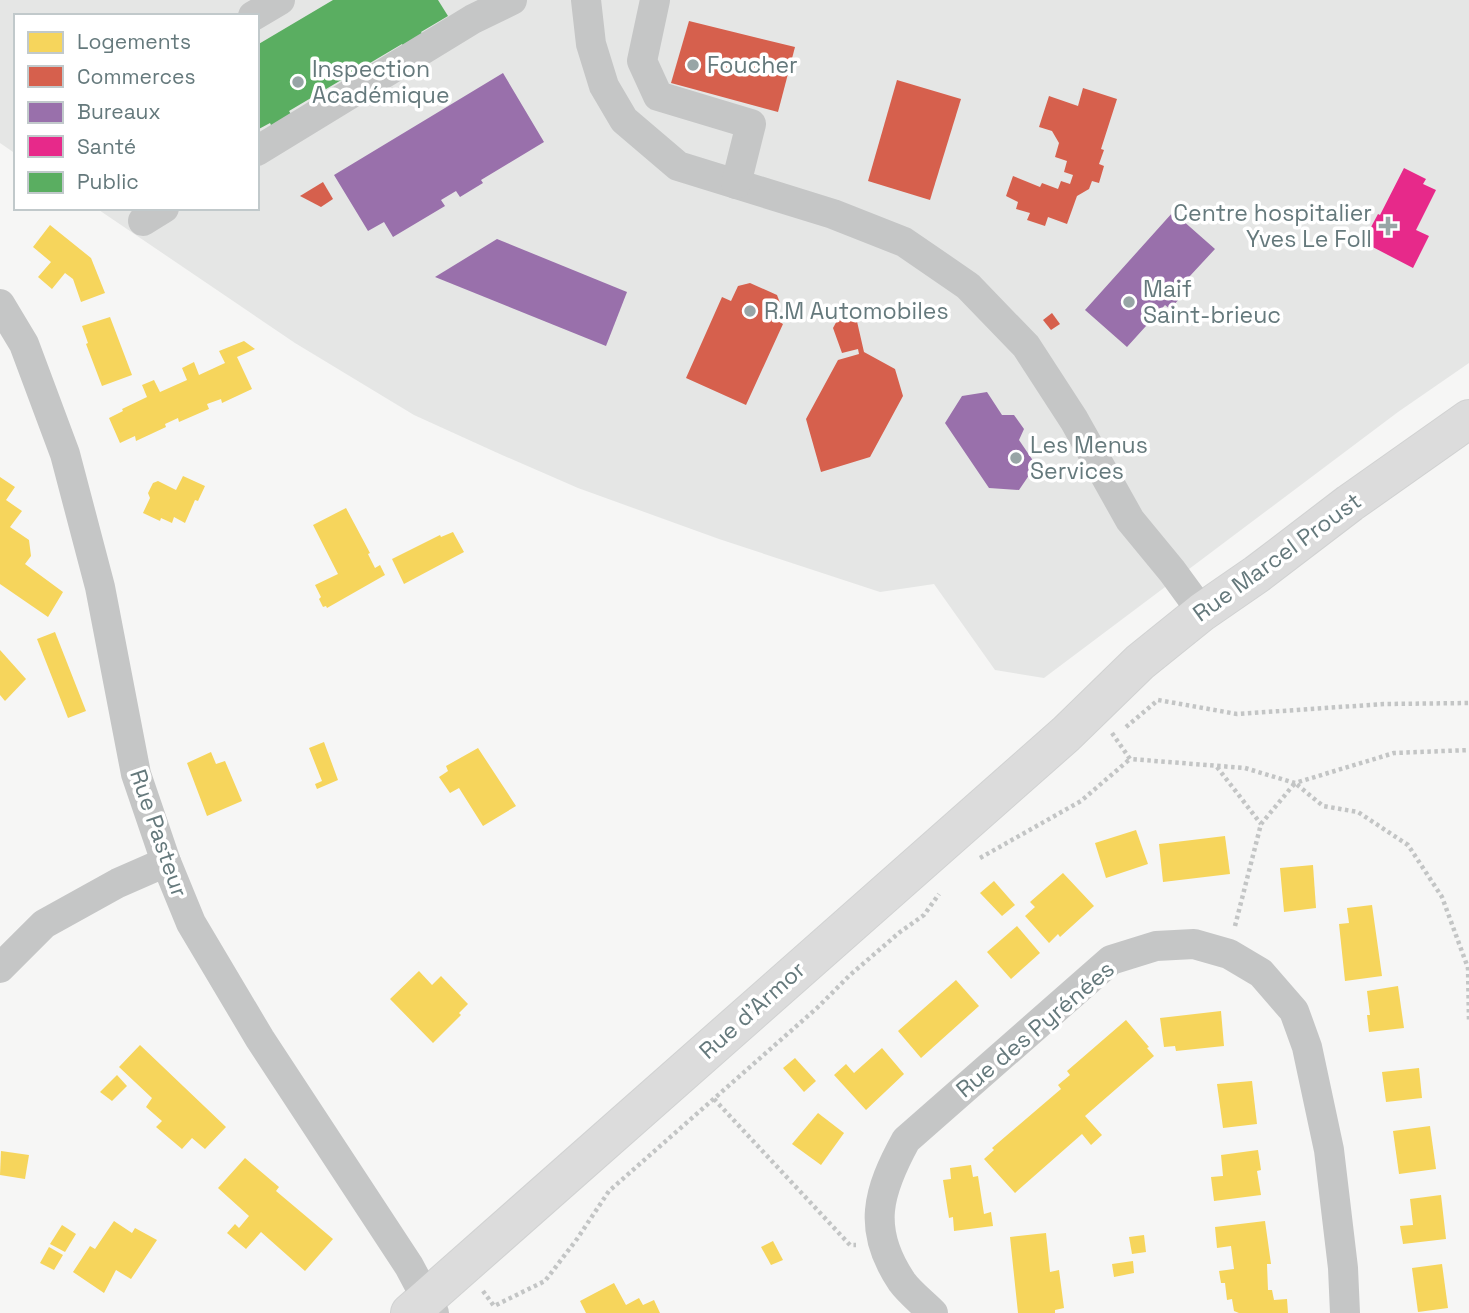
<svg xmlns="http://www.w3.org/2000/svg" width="1469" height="1313" viewBox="0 0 1469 1313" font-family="'Space Grotesk',sans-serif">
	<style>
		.built { fill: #e5e6e5 }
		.homes { fill: #f6d55c }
		.shops { fill: #d6604d }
		.offices { fill: #9970ab }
		.health { fill: #e7298a }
		.public { fill: #5aae61 }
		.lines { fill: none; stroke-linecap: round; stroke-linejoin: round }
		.major-casing { stroke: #d1d2d2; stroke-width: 40 }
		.path { stroke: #c3c5c5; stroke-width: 4.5; stroke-dasharray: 3.5 3.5; stroke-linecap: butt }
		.minor { stroke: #c5c6c6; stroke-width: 30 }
		.major { stroke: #dcdcdc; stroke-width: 38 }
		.poi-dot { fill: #98a5a6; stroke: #fff; stroke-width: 2.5 }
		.labels { text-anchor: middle; stroke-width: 7; stroke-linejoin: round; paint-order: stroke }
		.poi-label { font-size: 23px; fill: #65797c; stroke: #fff; text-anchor: start }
		.street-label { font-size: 23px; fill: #65797c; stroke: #fff }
	</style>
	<rect width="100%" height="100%" fill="#f6f6f5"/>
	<path class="built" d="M0 0H1469V363L1398 412 1044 678 995 670 934 584 880 592 719 539 578 488 502 455 414 415 295 343 96 208H257V16H16V154L0 143Z"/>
	<g class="homes">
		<path d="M50 225 91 258 105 293 81 302 73 279 65 273 52 289 38 277 51 262 33 247Z"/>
		<path d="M110 317 132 375 102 386 86 344 88 343 82 326Z"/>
		<path d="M244 341 255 349 237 357 252 389 222 403 221 399 207 404 209 409 179 422 178 418 165 424 166 427 136 441 135 436 120 443 109 418 123 411 122 409 147 397 142 385 154 380 160 392 187 380 182 368 194 362 199 375 225 363 219 351Z"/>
		<path d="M183 476 205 486 198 501 195 500 185 523 174 517 172 523 161 518 160 521 143 513 150 498 148 493 153 483 158 481 176 490Z"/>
		<path d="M0 477 15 487 6 500 22 511 10 527 29 540 31 556 25 564 63 592 48 617 0 584Z"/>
		<path d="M346 508 370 553 368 554 375 568 380 565 385 575 327 608 326 606 323 607 319 599 321 597 315 585 338 574 313 525Z"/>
		<path d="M453 532 464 552 404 584 392 559 440 535 441 537Z"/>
		<path d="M55 632 86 711 68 718 37 639Z"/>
		<path d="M0 650 26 679 5 701 0 695Z"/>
		<path d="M324 742 338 780 317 789 315 784 322 781 309 748Z"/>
		<path d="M478 748 516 806 483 826 459 788 450 793 439 777 448 771 446 766Z"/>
		<path d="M211 752 216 764 225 761 242 801 207 816 187 763Z"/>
		<path d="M1136 830 1148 864 1106 878 1095 843Z"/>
		<path d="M1225 836 1230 874 1163 882 1159 844Z"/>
		<path d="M1313 865 1316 908 1284 912 1280 868Z"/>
		<path d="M1063 873 1094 906 1060 937 1058 934 1049 943 1025 916 1035 907 1030 902Z"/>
		<path d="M994 881 1015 905 1002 916 980 893Z"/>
		<path d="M1372 905 1382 976 1345 981 1339 924 1349 923 1347 908Z"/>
		<path d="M1017 926 1040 953 1011 979 987 952Z"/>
		<path d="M419 971 432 985 441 976 468 1004 459 1013 461 1015 433 1043 390 999Z"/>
		<path d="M956 980 979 1006 921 1058 898 1031Z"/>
		<path d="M1398 986 1404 1028 1369 1032 1367 1015H1370L1367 991Z"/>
		<path d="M1221 1011 1224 1046 1176 1051 1175 1046 1164 1047 1160 1018Z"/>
		<path d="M1126 1020 1149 1047 1147 1048 1154 1056 1085 1116 1102 1135 1091 1145 1082 1134 1015 1193 984 1159 994 1150 992 1148 1061 1089 1058 1085 1070 1075 1067 1071Z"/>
		<path d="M140 1045 226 1127 205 1149 192 1138 182 1149 156 1127 162 1121 146 1107 152 1098 119 1067Z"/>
		<path d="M882 1048 904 1074 866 1110 834 1075 846 1064 854 1073Z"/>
		<path d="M795 1058 816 1081 804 1092 783 1068Z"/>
		<path d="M1419 1068 1422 1098 1386 1102 1382 1072Z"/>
		<path d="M117 1075 127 1086 112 1101 100 1092Z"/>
		<path d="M1252 1081 1257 1124 1223 1128 1217 1084Z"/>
		<path d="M818 1113 844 1133 821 1165 792 1144Z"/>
		<path d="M1430 1126 1436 1169 1399 1174 1393 1131Z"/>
		<path d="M1258 1150 1261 1170 1257 1171 1261 1195 1214 1201 1211 1177 1223 1176 1221 1155Z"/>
		<path d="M1 1151 29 1155 25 1179 0 1175Z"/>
		<path d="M245 1158 279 1187 276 1191 333 1239 305 1271 261 1232 246 1249 227 1233 235 1224 239 1228 249 1216 218 1188Z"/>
		<path d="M971 1165 973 1177 978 1176 984 1214 991 1212 993 1226 954 1231 953 1217 949 1218 943 1180 951 1179 950 1168Z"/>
		<path d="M1441 1195 1446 1239 1403 1244 1400 1226 1413 1225 1410 1199Z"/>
		<path d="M114 1221 132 1233 135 1228 157 1240 131 1279 116 1270 104 1293 73 1272 90 1246 95 1249Z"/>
		<path d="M1265 1221 1271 1264H1267L1268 1290H1272L1274 1300 1287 1299 1288 1313H1239L1234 1311 1232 1299 1227 1300 1225 1283H1221L1219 1271 1234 1269 1231 1246 1217 1248 1215 1227Z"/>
		<path d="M62 1225 76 1234 65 1252 50 1244Z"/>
		<path d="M1046 1233 1050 1272 1059 1270 1064 1308 1055 1310V1313H1018L1010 1237Z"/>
		<path d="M1144 1235 1146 1252 1132 1254 1129 1237Z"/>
		<path d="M773 1241 783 1260 771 1265 761 1247Z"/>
		<path d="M49 1247 63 1255 54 1270 40 1263Z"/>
		<path d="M1133 1261 1134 1273 1114 1277 1112 1264Z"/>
		<path d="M1442 1264 1448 1308 1418 1312 1412 1268Z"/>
		<path d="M614 1283 626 1305 639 1298 643 1305 654 1300 660 1313H586L580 1301Z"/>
	</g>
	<g class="shops">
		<path d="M689 21 795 47 778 112 671 83Z"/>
		<path d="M897 80 961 99 930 200 868 181Z"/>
		<path d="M1083 88 1117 99 1101 149 1104 150 1099 164 1104 166 1099 183 1092 181 1089 189 1077 196 1067 224 1048 217 1045 226 1027 220 1030 213 1016 209 1018 202 1006 196 1013 176 1040 187 1042 183 1058 189 1061 181 1070 184 1073 175 1064 172 1067 161 1055 157 1059 143 1052 131 1039 127 1049 96 1078 106Z"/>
		<path d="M323 182 333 199 321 207 300 196Z"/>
		<path d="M750 283 777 295 780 303 773 318 783 324 746 405 686 378 722 297 731 301 738 286Z"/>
		<path d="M845 306 856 317 864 352 895 369 903 396 870 457 821 472 806 419 838 360 859 354 858 349 842 353 833 328Z"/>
		<path d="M1052 313 1060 324 1051 330 1043 320Z"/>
	</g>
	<g class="offices">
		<path d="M503 73 544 142 481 180 483 183 460 197 456 191 441 200 445 206 393 237 384 222 368 231 334 175Z"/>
		<path d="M1173 212 1215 249 1176 291 1182 296 1170 309 1165 305 1127 347 1085 310Z"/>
		<path d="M497 239 627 292 606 346 435 277Z"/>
		<path d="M987 392 1002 415H1014L1024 429 1019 440 1036 465 1019 490 989 488 945 423 962 396Z"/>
	</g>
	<path class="health" d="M1404 168 1426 179 1423 184 1436 190 1416 230 1429 236 1413 268 1363 242 1378 214 1380 215Z"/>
	<path class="public" d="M333 0H438L448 16 421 32 426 40 407 52 402 44 289 111 294 119 274 131 270 123 257 130V45Z"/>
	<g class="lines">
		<g class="major-casing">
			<path id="major" d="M410 1313 1066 734 1140 662 1202 612 1257 574 1350 503 1469 419"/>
		</g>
		<g class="path">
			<path d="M1126 727 1158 700 1237 714 1384 704 1469 703"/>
			<path d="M1112 733 1130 759 1245 768 1295 783 1394 753 1469 750"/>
			<path d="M1217 767 1261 824"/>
			<path d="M980 858 1081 801 1130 759"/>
			<path d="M1235 926 1261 824 1295 783 1323 806 1358 812 1408 845 1442 897 1468 968"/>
			<path d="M1468 967 1469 1021"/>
			<path d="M714 1099 850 1245H856"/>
			<path d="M483 1291 494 1306 545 1281 577 1239 609 1191 817 1008 850 975 900 932 924 915 939 894"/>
		</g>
		<g class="minor">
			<path d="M586 0 591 44 604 86 624 120 678 166 833 214 904 242 968 286 1026 346 1074 420 1130 520 1172 571 1202 612"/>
			<path d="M655 0 642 61 658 96 751 124 736 184"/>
			<path d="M253 16 280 0"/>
			<path d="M257 151 473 19 512 0"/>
			<path d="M143 221 164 208"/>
			<path d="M0 304 24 344 65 454 100 587 136 774 166 862 191 923 260 1039 409 1266 434 1313"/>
			<path d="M0 968 44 924 118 883 166 862"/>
			<path d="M933 1313C923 1303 910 1293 902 1282 866 1229 878 1191 906 1140L1111 960 1156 946 1194 944 1229 954 1261 973 1294 1011 1307 1047 1329 1150 1343 1268 1345 1313"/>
		</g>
		<use href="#major" class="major"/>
	</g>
	<g class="poi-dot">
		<circle cx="693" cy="65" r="7"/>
		<circle cx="298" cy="82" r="7"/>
		<path d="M1384.5 215.5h7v7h7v7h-7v7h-7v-7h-7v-7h7z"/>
		<circle cx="1129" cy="302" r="7"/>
		<circle cx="750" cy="311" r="7"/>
		<circle cx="1016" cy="458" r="7"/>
	</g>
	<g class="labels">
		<g class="poi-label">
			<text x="707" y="73">Foucher</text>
			<text x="312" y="77">Inspection<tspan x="312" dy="26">Académique</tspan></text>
			<text x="1372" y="221" text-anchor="end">Centre hospitalier<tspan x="1372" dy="26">Yves Le Foll</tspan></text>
			<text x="1143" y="297">Maif<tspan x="1143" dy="26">Saint-brieuc</tspan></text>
			<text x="764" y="319">R.M Automobiles</text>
			<text x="1030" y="453">Les Menus<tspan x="1030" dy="26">Services</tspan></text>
		</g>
		<g class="street-label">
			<text transform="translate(1277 557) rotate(-36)" y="8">Rue Marcel Proust</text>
			<text transform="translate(159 833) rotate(71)" y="8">Rue Pasteur</text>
			<text transform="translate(752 1010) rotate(-42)" y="8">Rue d'Armor</text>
			<text transform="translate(1035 1029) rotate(-40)" y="8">Rue des Pyrénées</text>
		</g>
	</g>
	<rect x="14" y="14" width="245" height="196" fill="#ffffff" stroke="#c1c9cb" stroke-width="2"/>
	<rect x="28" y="32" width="35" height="21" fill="#f6d55c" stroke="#c1c9cb" stroke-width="2"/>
	<text x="77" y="49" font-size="21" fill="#65797c">Logements</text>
	<rect x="28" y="66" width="35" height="21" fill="#d6604d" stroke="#c1c9cb" stroke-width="2"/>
	<text x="77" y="84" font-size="21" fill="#65797c">Commerces</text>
	<rect x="28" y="102" width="35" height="21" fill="#9970ab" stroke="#c1c9cb" stroke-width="2"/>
	<text x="77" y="119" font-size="21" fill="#65797c">Bureaux</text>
	<rect x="28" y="136" width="35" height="21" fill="#e7298a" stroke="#c1c9cb" stroke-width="2"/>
	<text x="77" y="154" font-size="21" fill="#65797c">Santé</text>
	<rect x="28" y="172" width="35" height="21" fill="#5aae61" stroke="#c1c9cb" stroke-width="2"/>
	<text x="77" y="189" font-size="21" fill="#65797c">Public</text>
</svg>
